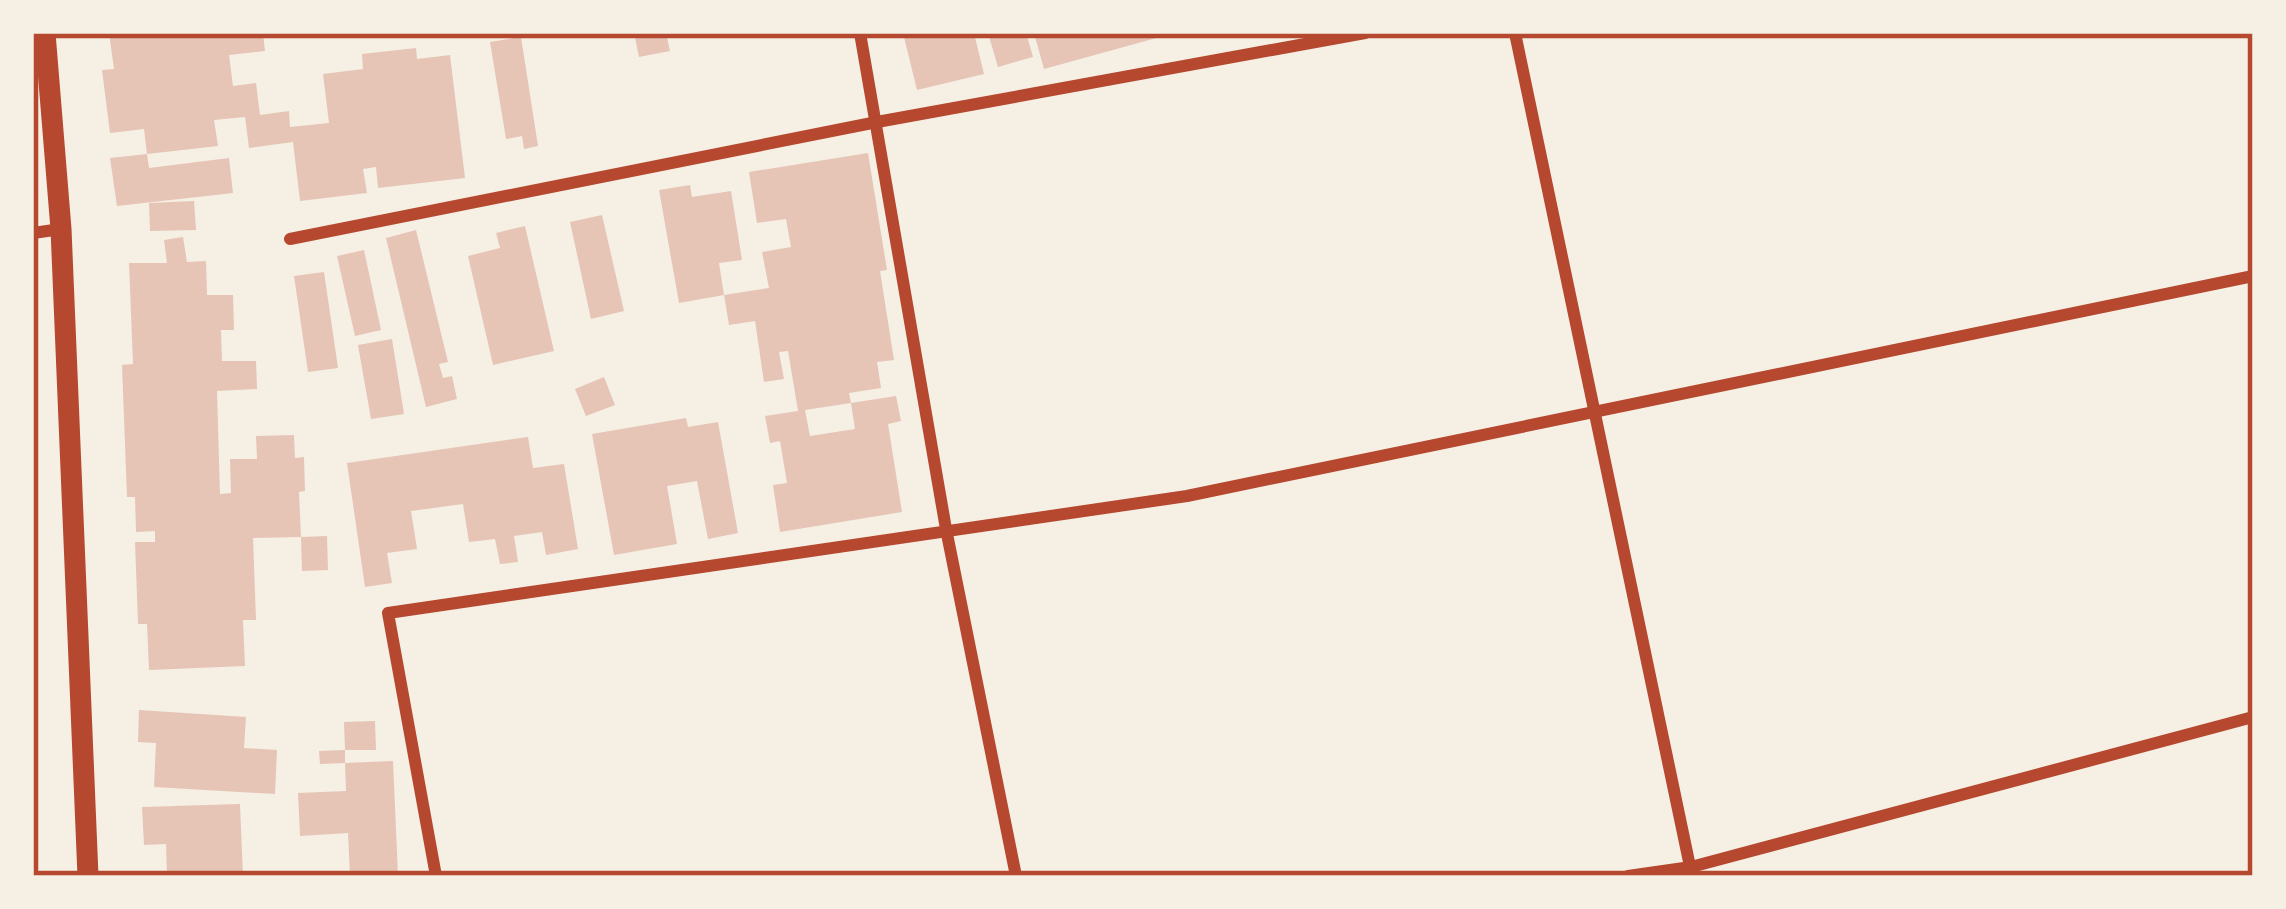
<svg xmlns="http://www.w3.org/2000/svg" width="2286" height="909" viewBox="0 0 2286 909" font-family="'Asap Condensed',sans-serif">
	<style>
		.building { fill: #e6c5b7 }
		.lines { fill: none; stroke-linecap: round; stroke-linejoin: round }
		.minor { stroke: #b5482f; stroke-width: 12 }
		.tertiary { stroke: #b5482f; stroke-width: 21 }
		.neatline { fill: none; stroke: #b5482f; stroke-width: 4.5 }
	</style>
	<rect width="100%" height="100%" fill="#f6efe4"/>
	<g class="building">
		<path d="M109 33H263L265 51 229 55 233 86 256 83 260 115 289 111 290 127 329 123 323 74 363 69 362 54 416 48 417 59 450 55 465 178 378 188 376 167 363 169 367 193 300 201 293 142 249 148 245 117 214 120 218 146 147 154 144 129 110 133 102 70 114 69Z"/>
		<path d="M634 33H666L670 51 639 57Z"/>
		<path d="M903 33H974L984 74 917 90Z"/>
		<path d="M988 33H1026L1033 57 998 67Z"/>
		<path d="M1034 33H1171V34L1044 69Z"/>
		<path d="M521 37 538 146 524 149 522 136 506 139 490 42Z"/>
		<path d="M868 153 887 270 880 271 894 360 877 362 881 388 849 393 851 403 805 410 810 436 855 429 851 403 896 396 901 421 888 424 902 512 780 532 773 485 787 483 780 441 770 443 765 416 798 411 788 351 779 352 784 379 764 382 755 321 729 325 724 295 769 288 762 252 791 247 786 219 757 223 749 172Z"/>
		<path d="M147 154 149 168 229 158 233 193 117 206 110 158Z"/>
		<path d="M690 185 692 197 731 191 742 260 719 263 724 295 679 303 659 190Z"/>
		<path d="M194 201 196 230 150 231 149 203Z"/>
		<path d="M602 215 624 311 591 319 570 222Z"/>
		<path d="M525 226 554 351 493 365 468 256 500 248 496 233Z"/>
		<path d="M416 230 448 362 439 364 443 378 452 376 457 399 426 407 386 238Z"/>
		<path d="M183 237 187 262 206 261 207 295H233L234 330H221L222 361H256L257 389 217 391 220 494 231 493 230 459H257L256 436 294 435 295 458 304 457 305 491 299 492 301 537 253 538 256 620H243L245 666 149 670 147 624H138L135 542H155V531L136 532 135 497H127L122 365 133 364 129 263H167L164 240Z"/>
		<path d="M364 250 381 330 355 336 337 256Z"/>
		<path d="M324 272 338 368 308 372 294 276Z"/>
		<path d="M392 339 404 414 371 419 358 345Z"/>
		<path d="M604 377 615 405 586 416 575 389Z"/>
		<path d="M686 418 688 427 718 422 738 533 708 539 697 481 667 486 677 544 614 555 592 434Z"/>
		<path d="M528 437 533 468 564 464 578 549 546 555 542 532 514 536 518 562 500 564 495 539 469 542 463 504 411 511 417 549 387 553 392 583 365 587 347 463Z"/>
		<path d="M327 536 328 570 302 571 301 537Z"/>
		<path d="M139 710 246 717 244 748 277 750 275 794 154 787 156 743 138 742Z"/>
		<path d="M375 721 376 750H345L344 722Z"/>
		<path d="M345 750V763L320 764 319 751Z"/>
		<path d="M393 761 398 876H350L348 833 300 836 298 793 346 791 345 763Z"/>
		<path d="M240 804 243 876H167L166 844 144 845 142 807Z"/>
	</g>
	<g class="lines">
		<g class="minor">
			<path d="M860 33 946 529 1016 876"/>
			<path d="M1515 33 1692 876"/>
			<path d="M33 233 61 229"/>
			<path d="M290 239 877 122 1365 33"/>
			<path d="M436 876 388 613 1187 496 2253 276"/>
			<path d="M1628 876 1691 867 2253 717"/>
		</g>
		<path class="tertiary" d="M45 33 61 229 88 876"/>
	</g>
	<rect width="2286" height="909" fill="none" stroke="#f6efe4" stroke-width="72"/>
	<rect x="36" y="36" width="2214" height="837" class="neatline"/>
</svg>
